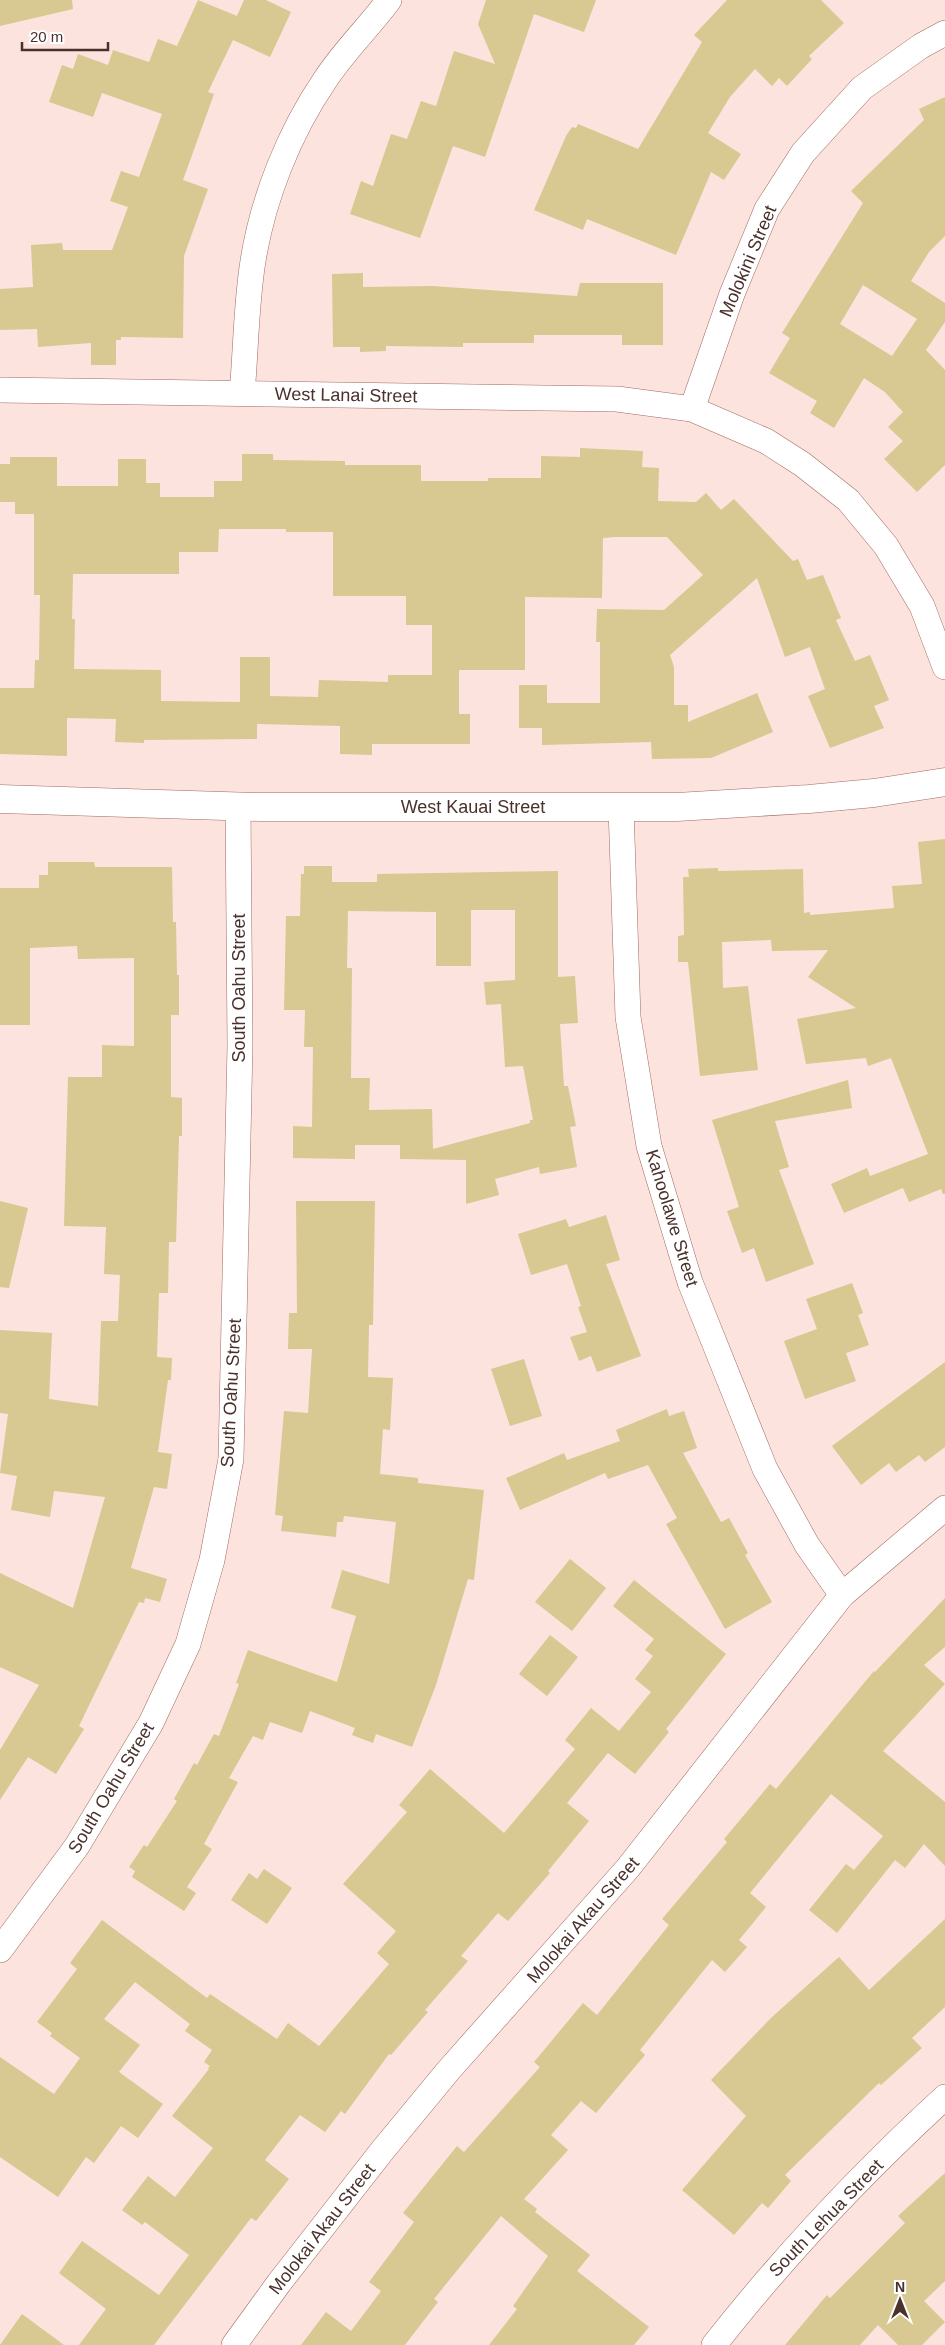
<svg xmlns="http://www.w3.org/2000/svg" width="945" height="2345" viewBox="0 0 945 2345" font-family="Arial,sans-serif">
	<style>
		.building { fill: #d8c892; fill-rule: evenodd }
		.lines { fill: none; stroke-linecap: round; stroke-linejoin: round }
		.street-casing { stroke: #a16b5f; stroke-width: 26 }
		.secondary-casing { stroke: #a16b5f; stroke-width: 29 }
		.street { stroke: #fff; stroke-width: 25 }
		.secondary { stroke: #fff; stroke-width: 28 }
		.labels { text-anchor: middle; stroke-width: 5; stroke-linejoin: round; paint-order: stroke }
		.street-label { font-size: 18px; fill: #49312c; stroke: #fff }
	</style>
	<rect width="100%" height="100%" fill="#fce3dd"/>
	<g class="building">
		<path d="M0 0H72L73 9 0 26Z"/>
		<path d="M198 0 237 16 244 0H266L291 12 270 57 233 40 208 92 214 94 183 180 208 189 184 256 183 338 121 337V340H116V365H91V343L38 347 37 329 0 330V289L33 287 31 245 62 243 63 250H112L128 207 110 201 121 171 139 177 162 114 102 93 93 117 49 102 62 65 73 69 78 54 108 65 113 50 149 62 158 39 177 46Z"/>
		<path d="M486 0H596L584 32 534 14 485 157 453 146 420 238 350 214 361 181 373 186 391 134 407 139 421 101 436 106 454 51 495 64 478 24Z"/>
		<path d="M727 0H821L844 23 809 56 812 59 787 86 779 78 772 86 755 69 730 97 708 133 741 154 724 180 711 172 676 255 587 219 583 230 534 210 566 136 572 127 576 128 578 124 638 149 702 42 694 35Z"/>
		<path d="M945 97V236L929 252 911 281 945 303V322L926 350 945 370V465L917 492 884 459 903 441 888 427 903 412 885 392 864 378 834 428 810 413 817 401 769 373 790 338 782 333 863 203 851 191 924 120 919 109ZM863 285 917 319 892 356 840 324Z"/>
		<path d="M363 273V287L432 286 577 296 580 283H663V345H622V335H534V343H463V347L386 346V351L360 352V347H333L332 274Z"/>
		<path d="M580 448 643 451 642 467 659 468 658 501 696 502 706 493 721 510 734 499 793 561 798 559 807 580 823 575 841 618 836 620 855 661 870 655 889 700 874 706 884 728 830 748 808 696 825 689 810 647 785 657 757 578 670 655 674 667V705H688V722L757 693 773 732 711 758 652 759 651 742 542 745V728H519V685H547V703H600V642H596L597 609 664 610 703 575 667 537H615L603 538 602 598 525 597V670H459V714H470V744H372V755L340 754V726L257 724V739L144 740V743L115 742 116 719 67 718V756L0 754V688H34L35 660H39L40 595H34V514H15V502H0V464H10V457H57V486H118V459H146V483H160V497H214V481H242V454H273V460L345 461V465H421V481H488V478H541V456L580 457ZM219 529H286V532H333V596H406V625H432V675H388V682L319 680 318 697 270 696V657H240V702L161 701V670L74 669 75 619H72L73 574H179V552H218Z"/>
		<path d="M945 839V1194H943L941 1189 909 1202 903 1188 844 1213 831 1184 867 1168 870 1176 928 1154 891 1058 868 1066 866 1058 806 1064 797 1019 856 1008 808 977 828 950 772 951 771 940 722 942 723 988 748 986 758 1070 700 1076 688 962H678V936L684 935 683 877H689L688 869 718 868V871L803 869 804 913 810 912V915L894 908 892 886 922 884 918 842Z"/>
		<path d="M48 862H94L95 867H172L173 922H176L177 975H179V1015H171V1097L182 1098V1136H179L176 1242H169L168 1293H159L157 1357 172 1358 171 1380H168L158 1452 172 1454 167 1489 154 1487 131 1568 167 1579 160 1602 145 1598 144 1603 139 1602 79 1726 84 1729 56 1774 28 1757 0 1800V1750L39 1685 0 1667V1573L73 1608 105 1497 54 1491 50 1517 11 1510 17 1476 0 1473 8 1414 0 1413V1330L52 1333 49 1399 98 1406 101 1321H118L120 1275 104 1274 106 1227 64 1226 68 1077H102V1045L134 1046V958L78 959 77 946 30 948V1025H0V888H39V875H48Z"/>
		<path d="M304 866H332V882H377V874L558 871V977L575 976 578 1023 560 1024 564 1086H568L576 1126 570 1127 577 1167 540 1174 539 1167 495 1179 499 1195 466 1204V1160L400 1159V1145H355V1159L293 1158V1126L312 1127 313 1047H304L305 1010H284L286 916H300L301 874H304ZM471 910H515V980L484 982 486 1005 501 1004 505 1067 523 1066 533 1120H530V1123L433 1149 432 1109 369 1110 370 1078H351L352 968H347L348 911 436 912V966H471Z"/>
		<path d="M848 1080 852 1108 775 1121 789 1167 779 1170 814 1264 766 1282 754 1248 742 1253 727 1211 739 1207 712 1120Z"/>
		<path d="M0 1201 28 1208 9 1288 0 1287Z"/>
		<path d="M296 1201H375L373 1325H369L368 1377 393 1378 390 1430 383 1429 380 1474 418 1478V1483L484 1490 474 1580 468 1579 436 1685 412 1747 376 1734 373 1743 352 1735 355 1728 310 1711 302 1733 270 1722 263 1740 253 1736 229 1778 238 1782 204 1844 212 1849 187 1887 196 1893 184 1911 132 1877 135 1871 129 1867 144 1845 147 1847 177 1801 174 1799 194 1763 197 1765 214 1734 219 1736 239 1684 236 1683 248 1650 337 1682 356 1616 331 1608 342 1570 389 1584 396 1522 344 1516 343 1522H337L336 1537 281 1531 283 1516 275 1515 284 1411 308 1413 312 1349H288L289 1313H297Z"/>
		<path d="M606 1215 620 1260 606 1264 641 1356 597 1372 591 1356 579 1361 570 1337 587 1332 578 1307 581 1306 567 1264 531 1275 518 1234 566 1219 569 1227Z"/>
		<path d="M852 1283 863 1313 858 1315 869 1345 846 1353 856 1381 805 1399 784 1341 817 1329 806 1299Z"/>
		<path d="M524 1359 542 1416 510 1426 491 1369Z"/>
		<path d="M945 1362V1447L925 1462 919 1455 896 1472 889 1463 861 1485 832 1446Z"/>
		<path d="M667 1409 669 1416 684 1411 697 1448 683 1453 721 1522 729 1518 748 1553 745 1555 772 1602 725 1629 666 1524 677 1518 648 1465 608 1479 605 1473 520 1510 506 1478 564 1453 567 1460 620 1441 616 1430Z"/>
		<path d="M570 1559 606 1588 572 1631 535 1602Z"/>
		<path d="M634 1580 726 1654 666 1729 669 1732 635 1774 608 1753 567 1803 589 1821 548 1871 550 1873 508 1921 498 1913 461 1956 468 1961 425 2010 428 2012 391 2055 389 2054 345 2114 341 2111 325 2132 300 2115 265 2160 289 2179 256 2221 251 2218 154 2345H79L106 2309 59 2273 82 2241 159 2295 189 2255 145 2222 142 2225 122 2210 148 2176 175 2197 213 2148 172 2116 209 2069 208 2068 210 2066 204 2062 212 2050 185 2031 190 2024 135 1982 104 2019 140 2045 119 2072 163 2104 138 2138 121 2126 94 2163 86 2157 58 2197 0 2157V2057L54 2094 80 2058 50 2036 52 2033 37 2022 77 1969 70 1963 102 1920 207 1998 210 1994 277 2039 288 2023 319 2046 389 1964 377 1953 396 1931 343 1884 407 1812 399 1805 430 1769 504 1833 575 1749 565 1740 591 1708 619 1731 651 1692 635 1679 653 1656 645 1650 654 1639 613 1606Z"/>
		<path d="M945 1598V1647L924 1665 945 1684 883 1751 945 1802V1866L924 1844 905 1868 895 1860 837 1933 809 1910 846 1864 854 1870 883 1836 831 1794 750 1893 766 1907 739 1940 747 1947 725 1972 712 1960 640 2050 645 2055 596 2113 581 2101 551 2135 568 2150 524 2199 537 2209 535 2212 590 2255 577 2271 649 2327 634 2345H489L517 2309 513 2306 548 2256 501 2216 434 2299 438 2302 405 2345H301L326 2312 351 2331 381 2291 369 2282 414 2222 403 2213 457 2146 464 2152 540 2067 534 2062 583 2003 597 2015 669 1925 662 1919 727 1842 724 1839 770 1784 776 1789 874 1671 875 1672Z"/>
		<path d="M550 1635 578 1657 547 1696 519 1674Z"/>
		<path d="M264 1869 292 1888 267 1924 231 1900 249 1873 257 1879Z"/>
		<path d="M945 1919V2007L912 2038 922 2048 881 2085 879 2083 785 2175 791 2181 768 2208 762 2203 734 2235 682 2190 746 2116 711 2080 772 2017 839 1957 869 1990Z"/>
		<path d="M945 2173V2281L924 2301 945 2322 922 2345H898L878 2325 860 2345H785L827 2295 830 2298 905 2223 898 2216Z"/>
		<path d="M22 2314 64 2345H0Z"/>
	</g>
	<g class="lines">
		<g class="street-casing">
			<g id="street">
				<path d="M0 390 617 399 692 409 766 441 802 464 848 500 886 546 922 606 945 667"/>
				<path d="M242 393C246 350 246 304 253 261 263 198 289 133 325 80 344 51 369 27 389 0"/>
				<path d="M692 409 732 294 767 209 803 153 862 88 921 46 945 33"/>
				<path d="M621 807 628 1017 649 1146 690 1282 765 1469 807 1545 842 1595"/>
				<path d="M0 1950 77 1846 151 1723 188 1644 212 1560 231 1459 240 1045 238 807"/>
				<path d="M234 2345 279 2283 382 2151 448 2071 628 1868 842 1595 945 1508"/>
				<path d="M714 2345C784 2256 862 2173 945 2097"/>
			</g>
		</g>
		<g class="secondary-casing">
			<path id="secondary" d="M0 799 259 807H677L809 799 874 793 945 782"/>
		</g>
		<use href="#street" class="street"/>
		<use href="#secondary" class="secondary"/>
	</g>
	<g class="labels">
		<g class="street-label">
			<text transform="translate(748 261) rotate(-67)" y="6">Molokini Street</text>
			<text transform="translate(346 395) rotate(1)" y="6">West Lanai Street</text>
			<text x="473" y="813">West Kauai Street</text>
			<text transform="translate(239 988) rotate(-90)" y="6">South Oahu Street</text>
			<text transform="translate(672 1218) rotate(73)" y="6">Kahoolawe Street</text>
			<text transform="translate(231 1393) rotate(-87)" y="6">South Oahu Street</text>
			<text transform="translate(111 1788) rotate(-59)" y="6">South Oahu Street</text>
			<text transform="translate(583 1920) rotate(-49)" y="6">Molokai Akau Street</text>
			<text transform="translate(826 2218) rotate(-46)" y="6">South Lehua Street</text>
			<text transform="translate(322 2229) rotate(-52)" y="6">Molokai Akau Street</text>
		</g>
	</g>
	<g transform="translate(900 2300)" stroke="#ffffff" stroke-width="4" paint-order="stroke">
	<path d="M0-4L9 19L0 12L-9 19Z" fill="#49312c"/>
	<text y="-8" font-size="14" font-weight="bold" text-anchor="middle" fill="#49312c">N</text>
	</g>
	<path d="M22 42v8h86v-8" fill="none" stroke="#49312c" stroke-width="2.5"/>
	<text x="30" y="42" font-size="15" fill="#49312c" stroke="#ffffff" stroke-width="4" paint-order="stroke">20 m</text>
</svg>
